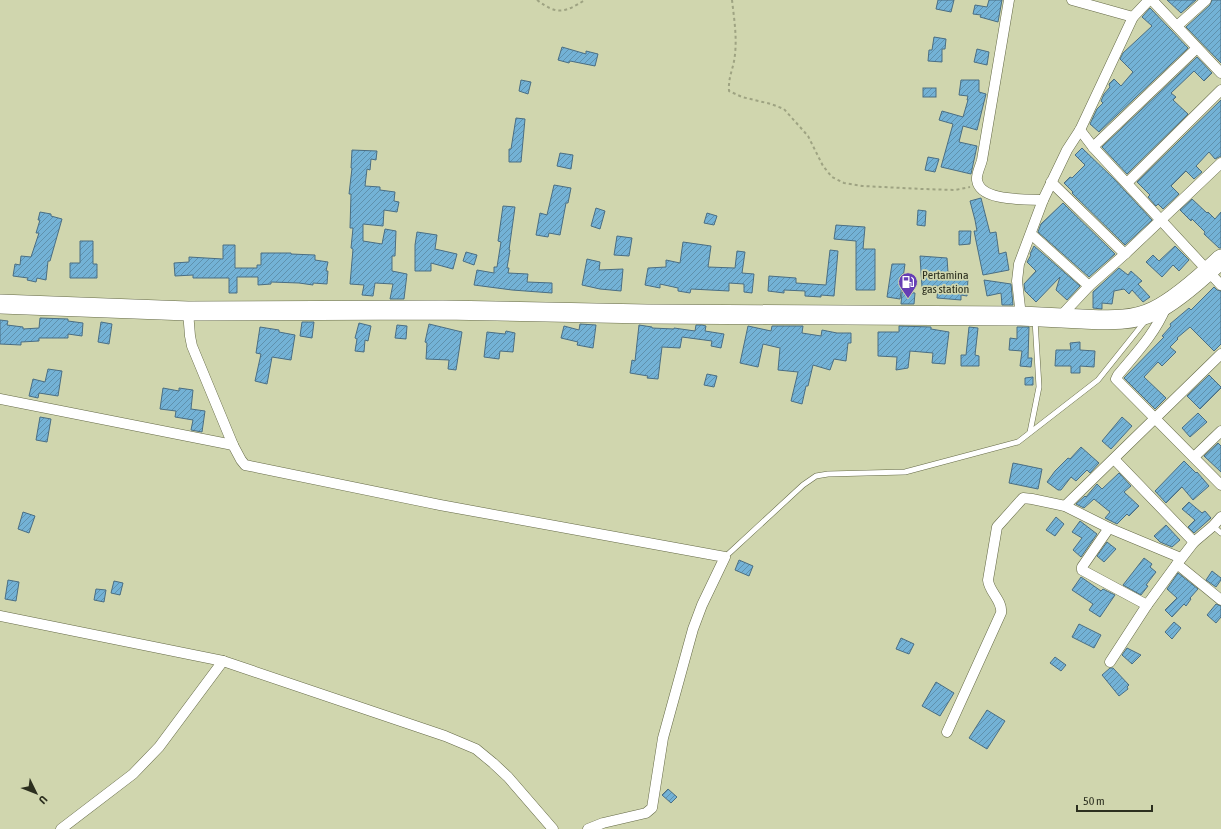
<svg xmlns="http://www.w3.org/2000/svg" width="1221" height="829" viewBox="0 0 1221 829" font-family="'Asap Condensed',sans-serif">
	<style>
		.building { fill: url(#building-hatch); stroke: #4a6e83 }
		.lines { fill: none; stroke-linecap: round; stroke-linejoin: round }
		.lane-casing { stroke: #646946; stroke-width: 6 }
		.street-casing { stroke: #646946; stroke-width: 11 }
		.highway-casing { stroke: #646946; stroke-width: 20 }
		.path { stroke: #9ea382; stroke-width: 2; stroke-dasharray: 3 3; stroke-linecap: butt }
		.lane { stroke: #fff; stroke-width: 5 }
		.street { stroke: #fff; stroke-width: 10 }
		.highway { stroke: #fff; stroke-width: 19 }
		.labels { text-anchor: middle; stroke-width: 3.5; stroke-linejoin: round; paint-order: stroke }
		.poi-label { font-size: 12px; fill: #2c2f1f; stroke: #d0d6ae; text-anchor: start }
	</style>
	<defs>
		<pattern id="building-hatch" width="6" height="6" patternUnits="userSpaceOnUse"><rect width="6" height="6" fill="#73b2d6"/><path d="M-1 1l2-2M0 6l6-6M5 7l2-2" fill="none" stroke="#5f91ad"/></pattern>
	</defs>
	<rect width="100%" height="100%" fill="#d0d6ae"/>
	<g class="building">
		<path d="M938 0H954L951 12 936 9Z"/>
		<path d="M989 0H1002L998 22 980 17 981 15 973 14 975 5 987 7Z"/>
		<path d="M1167 0H1196L1181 13Z"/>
		<path d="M1212 0H1221V63L1186 27 1210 5Z"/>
		<path d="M1150 8 1188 48 1099 132 1090 124 1097 109 1103 103 1101 101 1104 94 1110 87 1109 84 1114 79 1121 86 1133 72 1120 59 1123 53 1152 26 1142 17Z"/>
		<path d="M934 37 946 39 945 49H942V62L928 61 929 50H932Z"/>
		<path d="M562 47 586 54V51L598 54 595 66 570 61 569 63 558 60Z"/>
		<path d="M977 49 989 52 987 65 974 62Z"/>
		<path d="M1197 57 1212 73 1204 81 1194 71 1171 93 1176 97 1173 100 1188 114 1127 174 1102 147Z"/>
		<path d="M521 80 531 82 528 94 519 91Z"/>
		<path d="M961 80H979V92L986 94 977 130 963 126 959 142 977 146 971 174 941 167 953 124 939 120 942 111 963 117 968 100H967L968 96 959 95Z"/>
		<rect x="923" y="88" width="13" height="9"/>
		<path d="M1221 100V156L1215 159 1209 152 1196 166 1202 172 1194 179 1186 171 1171 186 1179 194 1163 209 1158 204 1156 206 1148 197 1150 195 1137 182Z"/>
		<path d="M516 118 525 119 521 162H509V149H511Z"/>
		<path d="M1082 148 1114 179 1152 220 1125 245 1072 193 1073 192 1064 183 1070 177 1072 178 1085 165 1075 155Z"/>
		<path d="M352 150 377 151 376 160 371 159 370 170 367 169 365 186 380 187V190L395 192 394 201 399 202 397 212 384 210 383 226 363 224V241L382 244 385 229 396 231 395 256H392V271L407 274 404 299H390L393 284 375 283 373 296 362 295 364 285 350 284 353 249 351 248 353 228H350L351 194H349L352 168H351Z"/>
		<path d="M560 153 573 155 571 169 557 166Z"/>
		<path d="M928 157 939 159 935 172 925 170Z"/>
		<path d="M554 185 571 188 568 203H566L560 235 549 233 548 237 536 235 540 213 547 215Z"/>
		<path d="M981 198 990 233 996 232 999 254 1006 252 1009 270 983 275 974 231H977L975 220 970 201Z"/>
		<path d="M1192 199 1207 213 1208 212 1215 219 1221 212V248H1219L1204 234 1205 232 1192 219 1191 221 1180 210Z"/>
		<path d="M1063 203 1115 254 1089 277 1038 232 1041 224Z"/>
		<path d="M503 206 515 207 509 250H510L507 268H509L508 273 528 274 527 282 552 283V293L512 290 474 285 477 270 494 273V267H497L501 242 498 241Z"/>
		<path d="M596 208 605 211 600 229 591 226Z"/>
		<path d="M918 210 926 211 925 226 917 225Z"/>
		<path d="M40 212 51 214V216L62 219 50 261H48L46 280 37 278 36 282 27 280 28 278 13 276 15 264 20 265 21 256 31 257 39 233H36L40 220H38Z"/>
		<path d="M707 213 717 216 714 225 704 223Z"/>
		<path d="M836 225 865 227 863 249H875V290H856V241L834 239Z"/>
		<path d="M959 231H971L970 244 959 245Z"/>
		<path d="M417 232 437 235 435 249 457 254 453 269 431 263V271H415V245Z"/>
		<path d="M617 236 632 238 629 256 614 255Z"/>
		<path d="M80 241H93V264H97V278H70V263H80Z"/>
		<path d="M683 242 711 246 708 267 735 268 737 251 745 252 742 273 754 274 752 293 744 292V284L729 283V291L691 289 690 293 678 291V288L660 284V288L645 285 648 268 666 267V260L680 263Z"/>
		<path d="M223 245H235V268H257V265H261V253H291V254L315 255V260L328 262 326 271H328L327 284 313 283V285L299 283 271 282V284L258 285V277H237V293H229V278H193V275L175 276 174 263 189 262V257L223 259Z"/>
		<path d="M1034 246 1080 286 1067 300 1056 290 1060 277 1036 302 1025 291 1024 284 1036 271 1027 262 1031 255 1030 254Z"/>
		<path d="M1175 246 1189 260 1179 271 1173 265 1162 277 1146 262 1153 255 1159 261Z"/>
		<path d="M830 250 838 251 834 296 821 295V297L805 296V291L784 290V293L768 291 769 276 796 278V283L826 285Z"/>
		<path d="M466 252 477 255 474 265 463 261Z"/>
		<path d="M920 256 947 258 948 272 961 273V277L968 278 967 296 961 295V300L937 298 938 286 922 287Z"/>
		<path d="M587 259 600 262 599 270 623 269 621 291 600 289 582 285Z"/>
		<path d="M892 264H905L900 299 887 297Z"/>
		<path d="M1119 268 1128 275 1131 271 1142 281 1138 284 1150 297 1143 302 1132 290 1129 294 1124 289 1114 291 1112 304 1102 303V309L1093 308V292Z"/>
		<path d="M984 280 1011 284 1013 305H1002L1001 293 987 296Z"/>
		<path d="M1214 287 1217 290 1221 291V344L1214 351 1190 327 1177 338 1178 339 1170 347 1176 352 1162 366 1158 362 1144 377 1166 398 1155 409 1124 378 1164 337 1162 336 1171 326 1170 324 1189 308 1191 310Z"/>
		<path d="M902 292 915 293 914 304H901Z"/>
		<path d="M40 318 68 319V321L83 323 82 336 68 334V338H39V341L21 342V345L0 344V320L8 321 7 325 23 327V329L39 328Z"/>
		<path d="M101 322 112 324 109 344 98 342Z"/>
		<path d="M302 322H314L312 338 300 336Z"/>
		<path d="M359 323 371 326 368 341 365 340 364 352 355 351 357 339 355 338Z"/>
		<path d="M429 324 462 332 456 370 448 369 449 360 426 359 427 343 425 342Z"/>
		<path d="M580 324 596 325 593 348 577 345 578 342 561 338 564 326 579 330Z"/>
		<path d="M397 325 407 326 406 339 395 338Z"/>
		<path d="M639 325 652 327V328L674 329V328L695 331 696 325H702L706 326 705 331 724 334 721 348 711 346 712 341 682 337 680 348 662 347 658 379 647 378 648 376 630 373 632 360 635 361Z"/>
		<path d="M748 326 771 331 772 326H803L802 333 821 336 822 330 837 333H851V343H848L846 361 834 359 830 370 813 365 808 386H806L802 404 791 401 798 372 778 370 780 348 763 344 758 367 740 363Z"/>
		<path d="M899 326 931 327V329L949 332 945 364 932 363 933 353 910 351 908 368 896 370 897 357 878 356V332H899Z"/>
		<path d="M260 327 279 330V332L295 335 291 360 272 357 267 384 255 381 261 354 256 353Z"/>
		<path d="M969 327 978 328 975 355 979 356V366H961V355H966Z"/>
		<path d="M1017 327H1029L1028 358H1032L1031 367 1020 366 1022 351 1009 350 1010 338 1017 339Z"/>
		<path d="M506 331 515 333 513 352 500 351 499 359 484 357 487 332 505 334Z"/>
		<path d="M1080 342V350L1095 351 1094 367 1080 366V373H1071V366H1055L1056 350H1071L1070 343Z"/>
		<path d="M48 369 62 371 58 396 39 393 38 398 29 396 33 379 45 382Z"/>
		<path d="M707 374 717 376 714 387 704 385Z"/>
		<path d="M1209 375 1221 387V388L1200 409 1187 396Z"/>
		<path d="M1033 377V385H1025V378Z"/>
		<path d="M163 388 179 391V388L193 390 191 409 205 411 202 432 191 430 193 420 175 417 176 411 160 409Z"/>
		<path d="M1198 413 1207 422 1190 437 1182 428Z"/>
		<path d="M40 417 51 419 47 442 36 440Z"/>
		<path d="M1122 417 1132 426 1111 449 1102 441Z"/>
		<path d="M1218 443 1221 446V472L1204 456Z"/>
		<path d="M1081 447 1099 463 1090 473 1087 470 1076 481 1071 477 1061 490H1058L1047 482 1055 471 1068 458 1070 459Z"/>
		<path d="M1184 461 1196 473 1197 472 1209 486 1193 500 1182 487 1166 503 1155 491Z"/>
		<path d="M1013 463 1042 469 1038 489 1009 483Z"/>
		<path d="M1119 473 1131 486 1124 492 1139 506 1129 516 1127 514 1117 524 1105 518 1110 512 1094 499 1084 508 1076 504 1085 496 1086 497 1097 484 1102 489Z"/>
		<path d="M1189 502 1202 513 1205 511 1211 518 1194 533 1188 527 1195 520 1182 509Z"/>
		<path d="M23 512 35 516 29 533 18 529Z"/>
		<path d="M1056 517 1064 524 1055 536 1046 530Z"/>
		<path d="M1080 521 1097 534 1081 557 1073 550 1082 538 1072 532Z"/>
		<path d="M1166 525 1180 540 1172 547 1160 542 1154 536Z"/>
		<path d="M1107 542 1116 549 1104 562 1097 556Z"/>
		<path d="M1144 558 1152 564 1150 567 1156 572 1146 585 1148 586 1141 595 1123 585Z"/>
		<path d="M739 560 753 566 749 576 735 570Z"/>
		<path d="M1212 571 1221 578V580L1216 587 1206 580Z"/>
		<path d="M1178 573 1198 589 1190 598 1191 599 1186 606 1184 604 1172 617 1165 610 1177 598 1167 589Z"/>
		<path d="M1081 577 1101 591 1103 589 1115 595 1100 617 1089 610 1093 604 1072 590Z"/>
		<path d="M8 580 19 582 16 601 5 599Z"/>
		<path d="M114 581 123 583 120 595 111 593Z"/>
		<path d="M96 589 106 590 104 602 94 600Z"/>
		<path d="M1216 604 1221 606V617L1216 623 1207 615Z"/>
		<path d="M1174 622 1181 628 1172 639 1165 632Z"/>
		<path d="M1079 624 1101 635 1094 648 1072 637Z"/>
		<path d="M901 638 914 644 909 654 896 649Z"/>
		<path d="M1127 648 1141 655 1132 664 1122 655Z"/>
		<path d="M1055 657 1066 665 1061 671 1050 663Z"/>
		<path d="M1110 668H1113L1129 685 1127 687 1128 689 1119 696 1102 675Z"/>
		<path d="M936 682 954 693 940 716 922 706Z"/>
		<path d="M987 710 1005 721 987 749 969 738Z"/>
		<path d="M668 789 677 797 671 803 662 795Z"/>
	</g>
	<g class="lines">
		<g class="lane-casing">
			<g id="lane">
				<path d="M1030 432 1039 387 1035 320"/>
				<path d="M1213 526 1221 533"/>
				<path d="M725 557 803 485 816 476 828 474 905 472 1018 442 1098 380 1146 320"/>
			</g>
		</g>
		<g class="street-casing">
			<g id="street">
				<path d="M1009 0 982 160C981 165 976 174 977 180 980 202 1026 199 1043 200"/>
				<path d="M1072 0 1133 17"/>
				<path d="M1152 0 1221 73"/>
				<path d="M1177 26 1206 0"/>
				<path d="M1080 130 1093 147 1221 285"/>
				<path d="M1093 147 1197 48"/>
				<path d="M1051 182 1125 254"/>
				<path d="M1127 183 1221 90"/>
				<path d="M1031 234 1089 286"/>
				<path d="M1166 307C1154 335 1137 352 1118 375L1116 379 1221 485"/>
				<path d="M188 311 190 336 192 346 233 445 241 460 245 465 440 505 725 557 702 605 693 629 663 738 652 808 646 813 603 823 588 829"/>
				<path d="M1021 316 1017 281 1019 264 1043 200 1067 150 1080 130 1133 17 1149 0"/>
				<path d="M1059 318 1089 286 1125 254 1221 163"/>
				<path d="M0 399 233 445"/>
				<path d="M1194 457 1221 431"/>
				<path d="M1114 459 1194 542"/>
				<path d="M1065 506 1221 354"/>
				<path d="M1109 528 1082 567V570L1147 605"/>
				<path d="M1177 564 1221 600"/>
				<path d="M0 616 223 661 159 747 133 774 61 829"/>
				<path d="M223 661 445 736 476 749 493 763 508 777 553 829"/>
				<path d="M1110 662 1147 605 1177 564 1194 542 1213 526 1221 517"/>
				<path d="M947 732 1001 613C1003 601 989 592 988 580L997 527 1023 498 1032 499 1065 506 1109 528 1181 558"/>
			</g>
		</g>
		<g class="highway-casing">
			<path id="highway" d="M0 304 188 311 443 310 647 314 1021 316C1041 317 1061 318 1082 319 1106 320 1132 322 1154 311 1177 300 1203 276 1221 259"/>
		</g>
		<g class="path">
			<path d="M537 0C557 15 564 13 585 0"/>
			<path d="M732 0C734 18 737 36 735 54 734 68 728 76 729 91L742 97 771 104 784 109 808 136 823 166 832 177 844 183 862 186 923 189 955 190 970 187"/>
		</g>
		<use href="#lane" class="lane"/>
		<use href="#street" class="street"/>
		<use href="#highway" class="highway"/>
	</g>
	<defs>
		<g id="fuel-pin" transform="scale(1)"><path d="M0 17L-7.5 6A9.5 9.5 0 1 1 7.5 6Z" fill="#663db5" stroke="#d0d6ae"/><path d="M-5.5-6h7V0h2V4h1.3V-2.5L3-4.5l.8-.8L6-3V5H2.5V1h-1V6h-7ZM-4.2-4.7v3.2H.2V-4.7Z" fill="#fff"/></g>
	</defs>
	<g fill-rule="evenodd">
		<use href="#fuel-pin" x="908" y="282"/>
	</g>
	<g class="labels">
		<g class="poi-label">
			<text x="922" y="279">Pertamina<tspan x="922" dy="14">gas station</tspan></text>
		</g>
	</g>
	<g transform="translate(36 793) rotate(133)" stroke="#d0d6ae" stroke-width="3" paint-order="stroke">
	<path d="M0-3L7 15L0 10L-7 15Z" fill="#2c2f1f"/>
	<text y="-6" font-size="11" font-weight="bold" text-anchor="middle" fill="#2c2f1f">U</text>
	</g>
	<path d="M1077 805v6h75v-6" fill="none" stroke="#2c2f1f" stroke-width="2"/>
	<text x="1083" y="805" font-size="12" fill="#2c2f1f" stroke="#d0d6ae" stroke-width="3" paint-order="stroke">50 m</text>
</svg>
